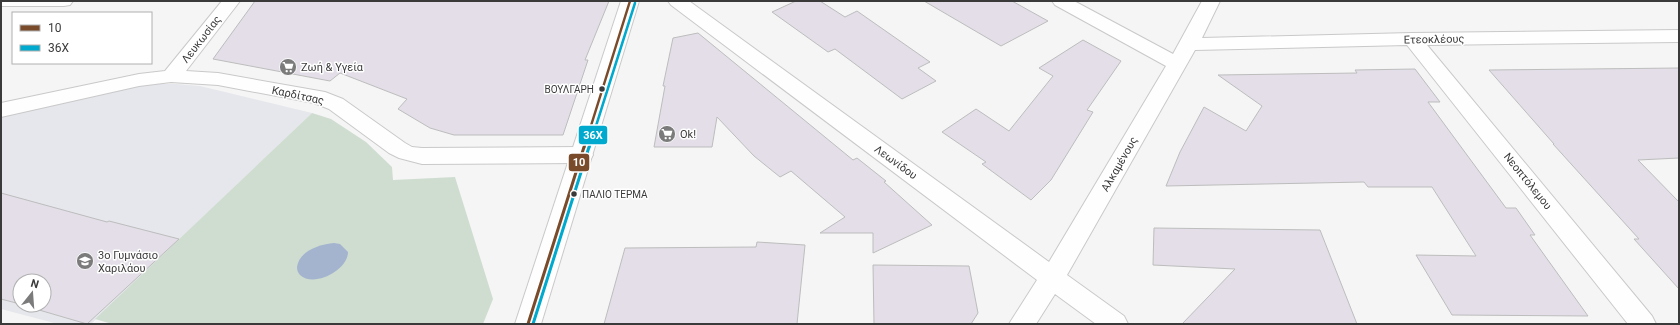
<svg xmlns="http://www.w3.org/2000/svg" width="1680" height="325" viewBox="0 0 1680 325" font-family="Roboto,sans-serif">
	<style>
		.built { fill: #e6e7ec; fill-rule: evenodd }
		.green { fill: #cfddd0 }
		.water { fill: #a4b4cf }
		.building { fill: #e3dee7; stroke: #bdbdbd }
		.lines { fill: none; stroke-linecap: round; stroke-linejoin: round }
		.street-casing { stroke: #c9c9c9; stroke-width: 2 }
		.secondary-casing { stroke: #c9c9c9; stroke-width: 2 }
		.street { fill: #fefefe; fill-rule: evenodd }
		.secondary { fill: #fefefe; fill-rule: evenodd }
		.bus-1-far1-casing { stroke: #fff; stroke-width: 5 }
		.bus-1-casing { stroke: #fff; stroke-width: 6 }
		.bus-2-far1-casing { stroke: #fff; stroke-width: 5 }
		.bus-2-casing { stroke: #fff; stroke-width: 6 }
		.bus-1-far1 { stroke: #7a4b2a; stroke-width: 2.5 }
		.bus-1 { stroke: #7a4b2a; stroke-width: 3 }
		.bus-2-far1 { stroke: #00a9ce; stroke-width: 2.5 }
		.bus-2 { stroke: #00a9ce; stroke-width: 3 }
		.bus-dot { fill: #3a3a3b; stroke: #fff; stroke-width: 1.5 }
		.labels { text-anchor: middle; stroke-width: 3; stroke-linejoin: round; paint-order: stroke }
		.bus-label { font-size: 10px; fill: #3a3a3b; stroke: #fff; text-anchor: end }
		.street-label { font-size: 11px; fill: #3a3a3b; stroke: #fff }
		.poi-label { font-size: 11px; fill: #3a3a3b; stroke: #fff; text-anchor: start }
		.line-badge { stroke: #fff; stroke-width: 1.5 }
		.badge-label { font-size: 11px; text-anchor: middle; font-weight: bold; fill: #fff }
	</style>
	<rect width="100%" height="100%" fill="#f5f5f5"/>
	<path class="built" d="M148 84H177L200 86 312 113 91 324H58L1 309V116ZM20 281H44V305H20Z"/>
	<path class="green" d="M312 113 331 119 366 142 392 167 393 180 455 177 493 299 483 324H112L95 319Z"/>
	<path class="water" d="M334 243 340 244 348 252C348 270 314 288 300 275 298 273 297 270 297 267 299 251 320 244 334 243Z"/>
	<g class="building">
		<path d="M255 1H609L585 60H588L563 135H454L430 128 398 109 407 99 340 73 330 81 213 59Z"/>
		<path d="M796 1H820L845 17 857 11 930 62 918 68 936 81 902 99 835 49 828 52 772 12Z"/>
		<path d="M924 1H1012L1048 21 1001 46Z"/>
		<path d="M698 33 853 160 857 158 886 181 884 182 932 225 873 253V233H820L845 217 791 171 780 177 754 156 717 117 712 147H654L665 86H663L673 38Z"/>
		<path d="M1083 40 1121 61 1087 110 1093 112 1051 180 1031 200 982 164 986 162 942 132 976 109 1009 131 1053 76 1039 68Z"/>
		<path d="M1679 68V158L1638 160 1679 202V289L1634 239H1639L1553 144H1554L1489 70Z"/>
		<path d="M1415 69 1440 102H1428L1506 208H1516L1535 235H1530L1588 316 1452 315 1416 255 1476 256 1432 187H1368L1364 182 1166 186 1180 152 1204 107 1246 131 1262 106 1218 75 1357 73 1355 70Z"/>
		<path d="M1 193 107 222 109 221 179 239 87 324 22 305H44V281H20V304L1 299Z"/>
		<path d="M1154 228 1320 230 1357 324H1182L1235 269 1153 265Z"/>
		<path d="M757 242 805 245 797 324H604L625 248 756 247Z"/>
		<path d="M873 265 969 266 978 313 971 324H874Z"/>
	</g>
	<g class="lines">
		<g class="street-casing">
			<g id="street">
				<path d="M1 1H73L70 5 64 6H1Z"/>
				<path d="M222 1H240L186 71 218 73 325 92 343 99 405 143 412 147 422 148 582 147 590 150 593 155 590 160 582 163 422 164 399 158 389 153 329 109 314 103 218 85 171 82 139 86 1 117V103L139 74 165 71Z"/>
				<path d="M668 1H689L1049 262 1166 66 1055 5 1052 1H1074L1173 54 1202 1H1220L1202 38 1412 33 1679 30V42L1427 45 1652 316 1656 324H1628L1407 45 1195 50 1067 275 1124 316 1128 324H1096L1055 294 1036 324H1009L1037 280 671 5Z"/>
			</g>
		</g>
		<g class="secondary-casing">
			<path id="secondary" d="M621 1H639L541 324H515Z"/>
		</g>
		<use href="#street" class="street"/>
		<use href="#secondary" class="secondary"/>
		<g class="bus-1-far1-casing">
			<path id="bus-1-far1" d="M584 148 630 1"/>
		</g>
		<g class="bus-1-casing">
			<path id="bus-1" d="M528 324 584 147"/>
		</g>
		<g class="bus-2-far1-casing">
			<path id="bus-2-far1" d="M589 148 635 3"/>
		</g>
		<g class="bus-2-casing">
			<path id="bus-2" d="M533 324 589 147"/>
		</g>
		<use href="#bus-1-far1" class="bus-1-far1"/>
		<use href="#bus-1" class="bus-1"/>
		<use href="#bus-2-far1" class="bus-2-far1"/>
		<use href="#bus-2" class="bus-2"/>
	</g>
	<defs>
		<g id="supermarket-disc" transform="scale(0.9)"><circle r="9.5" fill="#7b7b7c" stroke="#fff"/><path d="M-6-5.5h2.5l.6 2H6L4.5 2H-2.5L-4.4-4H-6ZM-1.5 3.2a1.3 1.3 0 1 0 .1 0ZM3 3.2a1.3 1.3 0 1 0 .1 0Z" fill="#fff"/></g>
		<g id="school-disc" transform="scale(0.9)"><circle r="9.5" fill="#7b7b7c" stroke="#fff"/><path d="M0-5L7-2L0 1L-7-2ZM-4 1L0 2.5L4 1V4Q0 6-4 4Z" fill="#fff"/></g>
	</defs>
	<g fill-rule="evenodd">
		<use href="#supermarket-disc" x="288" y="67"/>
		<use href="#supermarket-disc" x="667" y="134"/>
		<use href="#school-disc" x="85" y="261"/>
	</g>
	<g class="bus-dot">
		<circle cx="602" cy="89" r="3.5"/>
		<circle cx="574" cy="194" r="3.5"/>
	</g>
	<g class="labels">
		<g class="bus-label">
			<text x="594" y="93">ΒΟΥΛΓΑΡΗ</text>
			<text x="582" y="198" text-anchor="start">ΠΑΛΙΟ ΤΕΡΜΑ</text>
		</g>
		<g class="street-label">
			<text transform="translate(201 39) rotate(-52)" y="4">Λευκωσίας</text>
			<text transform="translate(1434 39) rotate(-1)" y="4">Ετεοκλέους</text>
			<text transform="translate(298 95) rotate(12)" y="4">Καρδίτσας</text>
			<text transform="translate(896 162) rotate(36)" y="4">Λεωνίδου</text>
			<text transform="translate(1119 164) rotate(-60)" y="4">Αλκαμένους</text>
			<text transform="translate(1528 181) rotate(51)" y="4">Νεοπτόλεμου</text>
		</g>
		<g class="poi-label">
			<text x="301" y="71">Ζωή &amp; Υγεία</text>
			<text x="680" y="138">Ok!</text>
			<text x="98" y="259">3ο Γυμνάσιο<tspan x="98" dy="13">Χαριλάου</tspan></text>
		</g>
	</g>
	<g class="line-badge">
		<rect x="578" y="125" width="30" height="20" rx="4" fill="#00a9ce"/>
		<rect x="568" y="153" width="22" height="19" rx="4" fill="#7a4b2a"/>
	</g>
	<g class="badge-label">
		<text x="593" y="139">36Χ</text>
		<text x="579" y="166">10</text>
	</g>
	<rect width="1680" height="325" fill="none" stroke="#3a3a3b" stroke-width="4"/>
	<rect x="12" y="12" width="140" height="52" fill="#ffffff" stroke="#b0b0b1"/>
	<rect x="20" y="25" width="20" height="6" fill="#7a4b2a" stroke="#b0b0b1"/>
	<text x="48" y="32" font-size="12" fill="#3a3a3b">10</text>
	<rect x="20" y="45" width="20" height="6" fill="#00a9ce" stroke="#b0b0b1"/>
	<text x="48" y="52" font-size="12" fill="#3a3a3b">36Χ</text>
	<g transform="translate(32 293) rotate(17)"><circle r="19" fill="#ffffff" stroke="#b0b0b1"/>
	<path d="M0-3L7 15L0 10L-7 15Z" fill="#7b7b7c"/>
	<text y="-6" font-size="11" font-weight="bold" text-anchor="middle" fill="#3a3a3b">N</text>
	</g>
</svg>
